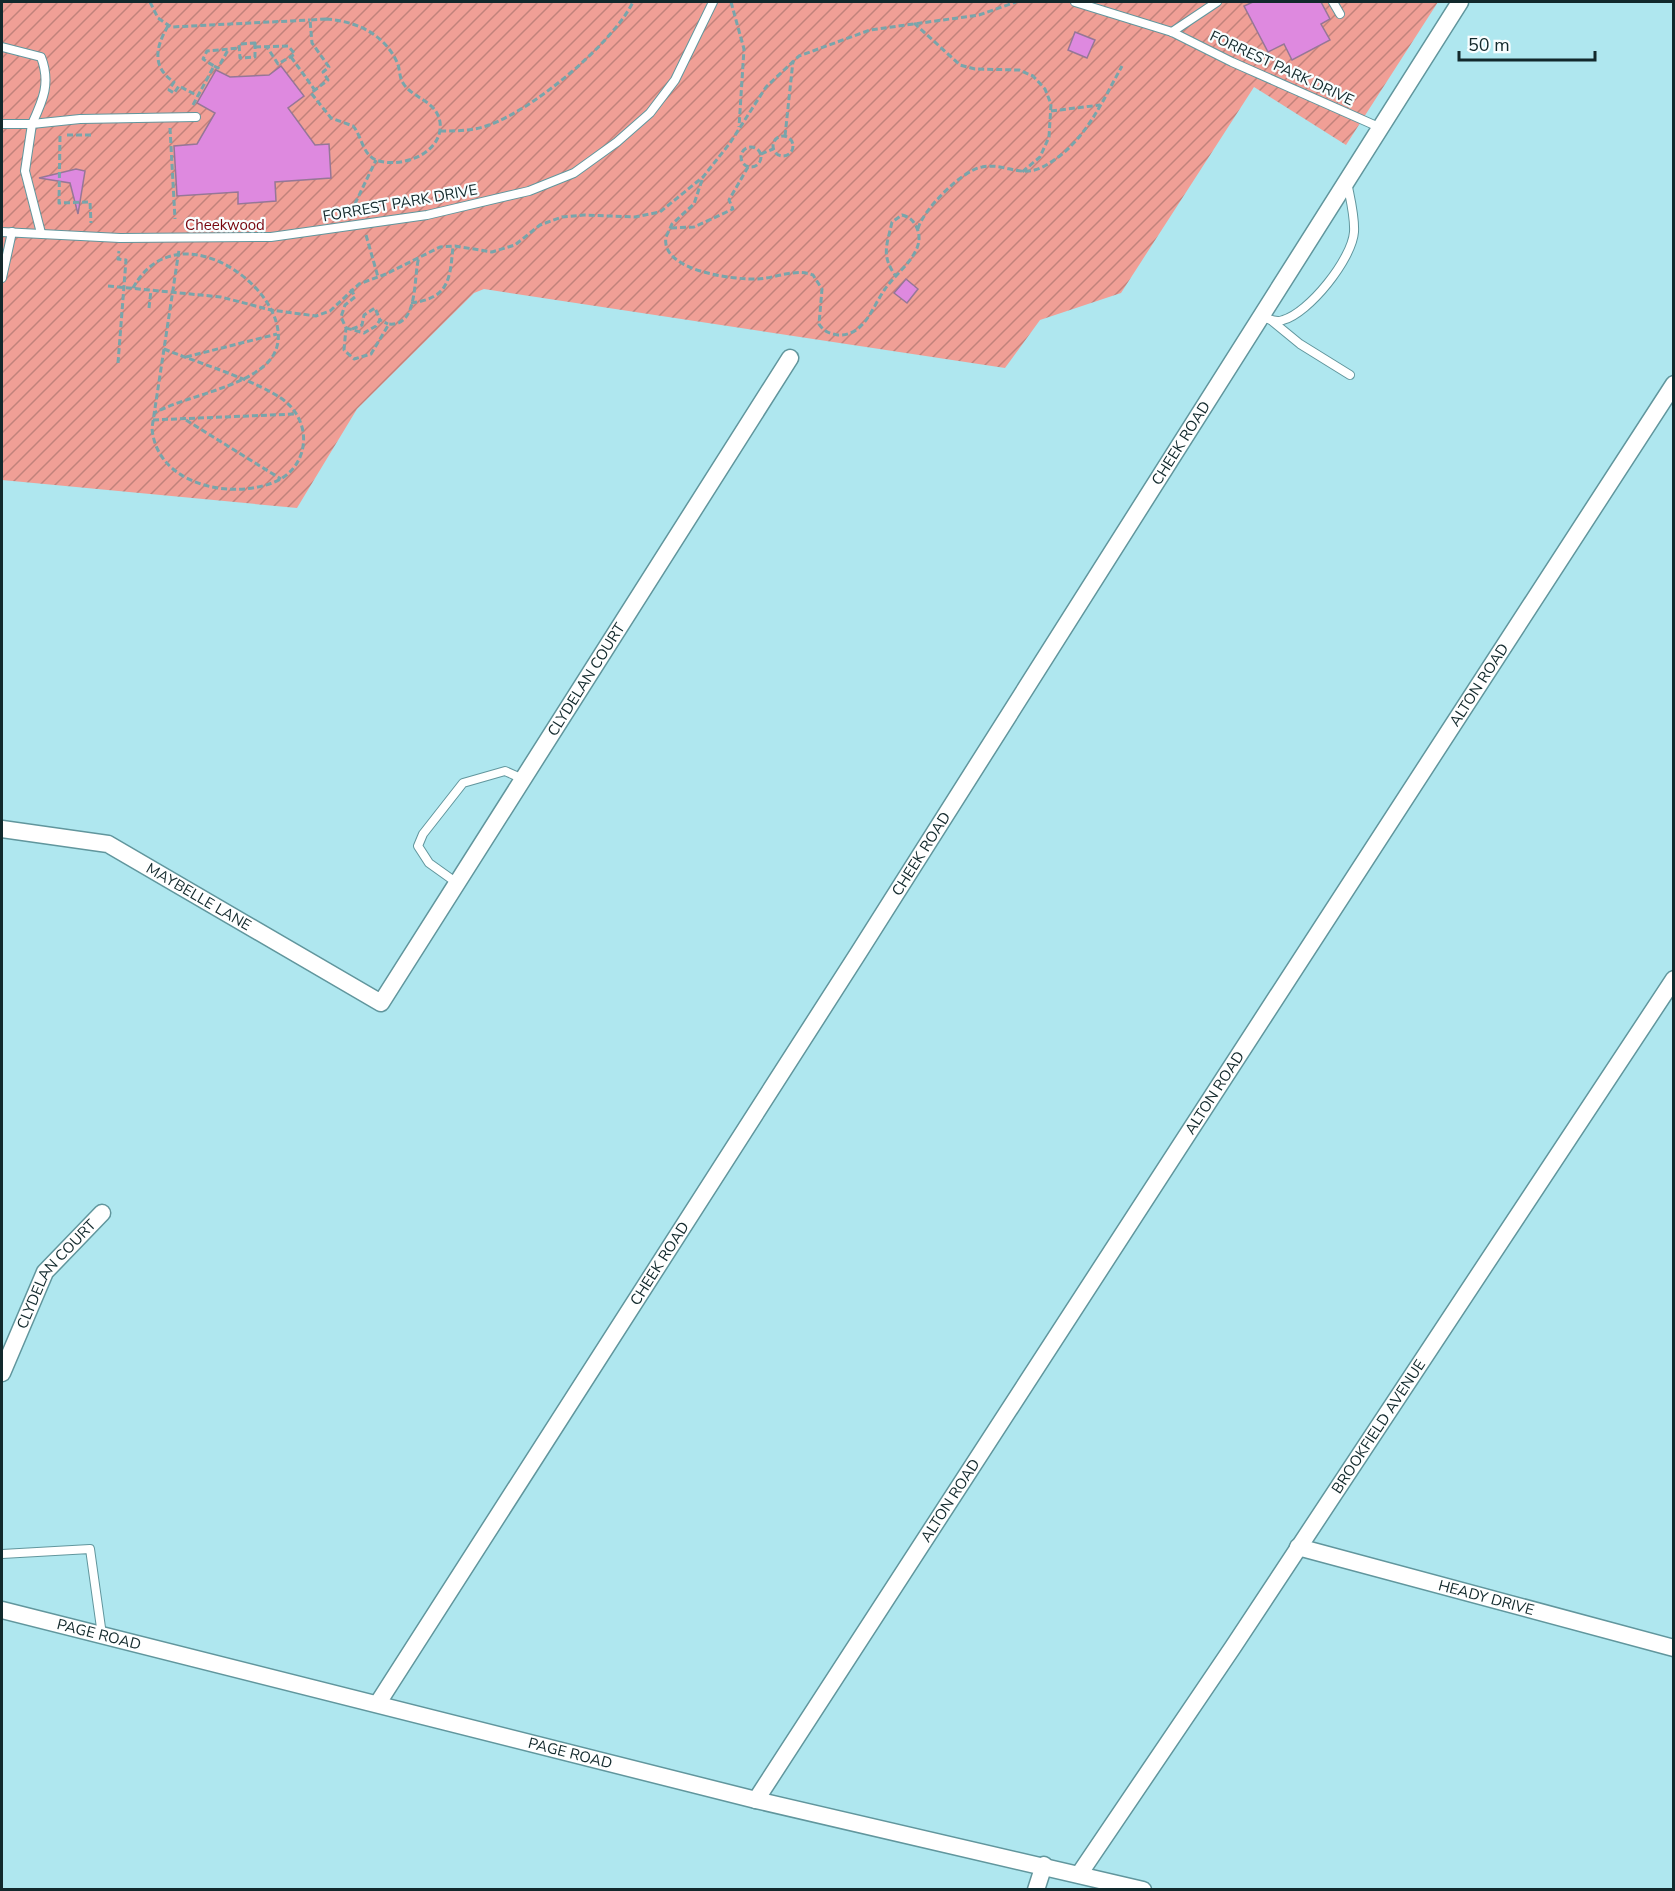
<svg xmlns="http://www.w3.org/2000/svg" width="1675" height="1891" viewBox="0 0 1675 1891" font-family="'Nunito Sans',sans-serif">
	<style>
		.garden { fill: url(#garden-furrows) }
		.building { fill: #de89df; stroke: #967796; stroke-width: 1.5 }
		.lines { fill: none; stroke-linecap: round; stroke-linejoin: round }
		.service-casing { stroke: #61969d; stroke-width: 10 }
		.minor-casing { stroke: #61969d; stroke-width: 19 }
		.path { stroke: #78a5ab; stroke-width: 3; stroke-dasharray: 6 3; stroke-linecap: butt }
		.service { stroke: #fff; stroke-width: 8 }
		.minor { stroke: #fff; stroke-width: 16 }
		.labels { text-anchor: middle; stroke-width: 4.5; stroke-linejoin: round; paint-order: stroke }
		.street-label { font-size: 15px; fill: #12292c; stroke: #f8feff }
		.park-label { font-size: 15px; fill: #77030c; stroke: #f8feff }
	</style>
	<defs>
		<pattern id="garden-furrows" width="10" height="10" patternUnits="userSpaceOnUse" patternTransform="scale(1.5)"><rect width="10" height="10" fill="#f09f96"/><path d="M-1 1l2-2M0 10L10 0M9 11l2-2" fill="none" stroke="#c1827b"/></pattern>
	</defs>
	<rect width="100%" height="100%" fill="#afe7ef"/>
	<path class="garden" d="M2 2H1438L1346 145 1254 87 1121 293 1040 320 1005 368 484 289 474 293 357 409 297 508 2 480Z"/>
	<g class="building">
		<path d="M1253 2H1321L1330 19 1321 24 1330 40 1292 60 1284 44 1268 52 1244 6Z"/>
		<path d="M1075 32 1095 40 1087 58 1068 50Z"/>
		<path d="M281 66 304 96 288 108 315 145 329 144 331 178 275 182 276 201 238 204V192L177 196 174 146 197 144 215 113 197 103 216 70 230 77 269 75Z"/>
		<path d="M76 169 85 171 78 214 70 183 39 178Z"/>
		<path d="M906 279 918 289 907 303 894 293Z"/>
	</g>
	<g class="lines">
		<g class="service-casing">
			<g id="service">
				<path d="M1075 2 1172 32 1232 62 1381 128"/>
				<path d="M1333 2 1340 14"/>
				<path d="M1172 32 1217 2"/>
				<path d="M2 47 41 57C51 83 43 100 32 124H2"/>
				<path d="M2 232 120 238 271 237 427 215 529 191 574 173 617 142 650 113 675 80 713 2"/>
				<path d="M41 233 25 171 32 124 80 119 196 117"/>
				<path d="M2 278 12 232"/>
				<path d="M1261 316C1268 319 1276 323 1283 320 1309 313 1352 259 1354 232 1355 216 1350 198 1347 182"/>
				<path d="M1272 321 1300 344 1350 375"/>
				<path d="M457 883 429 863 418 846 423 834 463 783 505 771 523 779"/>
				<path d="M2 1554 90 1549 102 1635"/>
			</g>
		</g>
		<g class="minor-casing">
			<g id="minor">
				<path id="s1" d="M2 829 108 844 381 1003 790 358"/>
				<path id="s2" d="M2 1373 45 1272 102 1213"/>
				<path id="s3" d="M1298 1547 1674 1648"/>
				<path id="s4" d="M2 1610 756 1800 1143 1890"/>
				<path id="s5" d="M378 1703 859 952 1460 2"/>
				<path id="s6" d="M756 1800 1674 384"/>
				<path id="s7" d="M1080 1873 1233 1647 1674 979"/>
				<path d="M1036 1890 1044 1865"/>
			</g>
		</g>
		<g class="path">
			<path d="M150 2 158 18 171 27 310 20"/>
			<path d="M731 2 744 49 739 127"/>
			<path d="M326 19C356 21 384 34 397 62 400 68 399 77 403 83 413 99 436 100 440 122 444 154 400 169 376 160 362 154 362 136 353 126L331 118 311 93 328 80 323 72 329 67 312 43 310 20Z"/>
			<path d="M914 23 960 65 975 69 1019 70 1033 76 1045 89 1051 104 1049 137 1040 157 1022 172"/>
			<path d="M168 26C156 46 151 67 174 82L169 90 174 93 179 86 198 96"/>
			<path d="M255 43V57L240 58 239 44Z"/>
			<path d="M255 47 288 46 295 54 278 64 267 47"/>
			<path d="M291 57 314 89"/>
			<path d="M214 66 218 68 228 50"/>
			<path d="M193 105 214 66 203 59 207 51 240 48"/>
			<path d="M1051 111 1100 105"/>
			<path d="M170 128 175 219"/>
			<path d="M440 131C457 131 473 131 489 125 534 109 612 44 633 2"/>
			<path d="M67 135H92"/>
			<circle cx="783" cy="146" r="10"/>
			<path d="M60 136 59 203 90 202 91 223"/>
			<path d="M785 136 793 61"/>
			<circle cx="751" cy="157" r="10"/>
			<path d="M761 154 773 149"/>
			<path d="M702 180 694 204 672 224 666 237C660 271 734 280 758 279 776 278 795 268 813 275L822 289 819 324C823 331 830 334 838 335 865 336 872 307 885 289 897 271 929 251 916 226 912 219 909 217 902 215L892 222C887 245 881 255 895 275"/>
			<path d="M351 212 376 160"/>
			<path d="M671 228 694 227 733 209 729 200 748 167"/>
			<path d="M918 229C922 211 962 170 982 167 1008 162 1020 181 1048 164 1085 142 1102 102 1122 66"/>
			<path d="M366 235 378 277"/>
			<path d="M108 286 221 297 271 310 316 316 330 311 359 284 386 274 440 247 455 246 492 252 515 245 540 225 562 217 584 215 635 217 660 212 703 177 730 143 766 87 799 56 870 30 979 15 1016 2"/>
			<path d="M133 288C184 195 323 317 264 366 237 389 187 396 154 413"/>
			<path d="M351 289 355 297 345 305 341 317 346 328 344 350 354 359 371 354 389 324C419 327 413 277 419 257"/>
			<path d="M411 303C449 298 450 280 453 246"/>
			<path d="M149 308 151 290"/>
			<path d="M346 328 364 333 376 326 380 320 388 324"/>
			<path d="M352 329 362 325 364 315 375 308 380 320"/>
			<path d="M164 349C195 362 262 382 286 402 314 426 308 470 272 483 227 500 156 483 152 428L179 250"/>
			<path d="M186 357 277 334"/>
			<path d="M118 363 126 260 118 259 119 251"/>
			<path d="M153 420 296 414"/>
			<path d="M186 420 281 479"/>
		</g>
		<use href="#service" class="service"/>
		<use href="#minor" class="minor"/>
	</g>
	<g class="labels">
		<g class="street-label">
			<text transform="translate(1282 68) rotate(25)" y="5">FORREST PARK DRIVE</text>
			<text transform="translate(400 203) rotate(-10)" y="5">FORREST PARK DRIVE</text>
			<text dy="5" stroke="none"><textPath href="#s5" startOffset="1494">CHEEK ROAD</textPath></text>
			<text dy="5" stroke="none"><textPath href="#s1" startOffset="806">CLYDELAN COURT</textPath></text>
			<text dy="5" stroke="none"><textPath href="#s6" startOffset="1329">ALTON ROAD</textPath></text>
			<text dy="5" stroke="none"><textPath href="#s5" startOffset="1008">CHEEK ROAD</textPath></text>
			<text dy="5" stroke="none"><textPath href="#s1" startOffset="212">MAYBELLE LANE</textPath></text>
			<text dy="5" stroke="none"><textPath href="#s6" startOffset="843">ALTON ROAD</textPath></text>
			<text dy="5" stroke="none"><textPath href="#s5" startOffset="522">CHEEK ROAD</textPath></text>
			<text dy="5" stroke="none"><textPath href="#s2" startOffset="114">CLYDELAN COURT</textPath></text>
			<text dy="5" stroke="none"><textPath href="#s7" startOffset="537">BROOKFIELD AVENUE</textPath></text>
			<text dy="5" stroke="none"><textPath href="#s6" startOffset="357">ALTON ROAD</textPath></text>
			<text dy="5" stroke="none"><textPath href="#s3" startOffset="195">HEADY DRIVE</textPath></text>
			<text dy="5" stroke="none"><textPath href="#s4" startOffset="100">PAGE ROAD</textPath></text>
			<text dy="5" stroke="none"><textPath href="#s4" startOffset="586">PAGE ROAD</textPath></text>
		</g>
		<g class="park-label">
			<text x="225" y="230">Cheekwood</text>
		</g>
	</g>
	<rect width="1675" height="1891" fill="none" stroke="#12292c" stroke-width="6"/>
	<path d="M1459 51v9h136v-9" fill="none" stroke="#12292c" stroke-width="3"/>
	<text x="1468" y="51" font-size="18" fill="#12292c" stroke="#f8feff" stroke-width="4.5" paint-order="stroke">50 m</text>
</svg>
